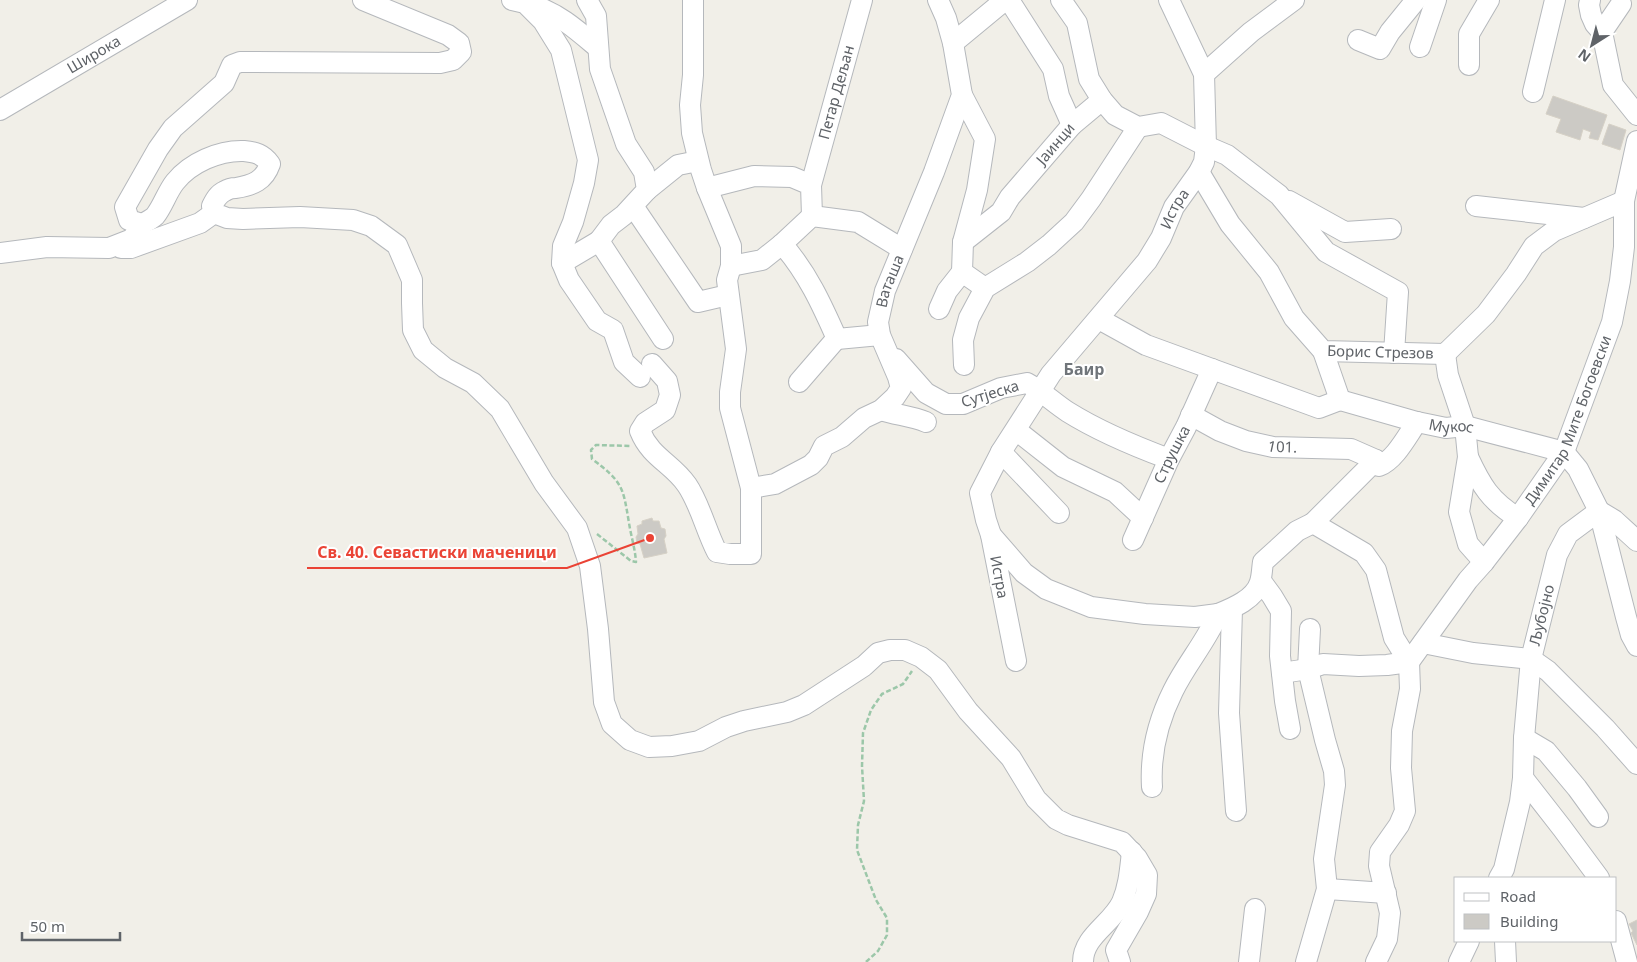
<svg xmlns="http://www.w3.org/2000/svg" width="1637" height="962" viewBox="0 0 1637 962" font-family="'Noto Sans',sans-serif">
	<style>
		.building { fill: #cccac5; stroke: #d6d1c6 }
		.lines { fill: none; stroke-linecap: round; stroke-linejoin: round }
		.minor-casing { stroke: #b5b8bc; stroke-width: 22 }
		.path { stroke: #9cc7a9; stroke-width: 2.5; stroke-dasharray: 5 2.5; stroke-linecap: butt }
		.minor { stroke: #fff; stroke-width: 20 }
		.labels { text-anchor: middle; stroke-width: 4; stroke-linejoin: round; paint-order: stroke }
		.street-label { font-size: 15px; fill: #5f6368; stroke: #fff }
		.neighbourhood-label { font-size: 16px; font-weight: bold; fill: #70757a; stroke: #fff }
		.leader { fill: none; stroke: #ea4335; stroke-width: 2 }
		.callout-dot { fill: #ea4335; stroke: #fff; stroke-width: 2 }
		.callout-label { font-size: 16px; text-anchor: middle; font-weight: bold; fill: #ea4335; stroke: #fff; stroke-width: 4; stroke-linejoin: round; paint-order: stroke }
	</style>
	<rect width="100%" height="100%" fill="#f1efe8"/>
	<g class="building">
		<path d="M1553 96 1607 115 1598 140 1589 138 1591 132 1583 129 1580 140 1556 132 1561 119 1546 114Z"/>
		<path d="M1609 124 1626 130 1620 150 1602 144Z"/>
		<path d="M652 518 653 521H659L661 528 665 529 666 536 664 539 667 553 644 558 640 544 637 543 636 537 638 534 637 526 642 524V521Z"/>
		<path d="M1637 920V945L1631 933 1633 931 1629 924Z"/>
	</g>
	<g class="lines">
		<g class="minor-casing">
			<g id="minor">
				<path d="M363 0 448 35 459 43 461 52 453 60 440 63 240 62 232 65 224 83 173 128 158 149 125 207 129 220 142 224C146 222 152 219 155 216 163 206 167 192 175 182 190 163 219 150 244 151 255 152 263 154 270 164 264 181 253 185 236 188 232 188 228 189 225 191 218 194 215 200 212 206L214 213 227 218 243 219 300 217 353 220 371 226 397 245 412 280V303L413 330 423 350 445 368 473 383 500 409 544 483 577 528 590 566 598 629 604 702 612 724 630 740 649 747 672 746 699 741 726 727 744 721 787 712 804 705 864 666 878 653 890 650H905L921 657 938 670 968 711 1011 758 1036 799 1056 819 1068 825 1122 842 1137 858 1147 875 1146 894 1138 912 1116 950 1120 962"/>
				<path d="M512 0 525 3 543 21 561 50 588 160 584 183 573 222 563 246 562 263 569 280 597 321 613 330 624 362 640 377"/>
				<path d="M587 0 596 16 600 69 626 144 644 172 647 190 624 215 611 225 599 241 663 339"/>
				<path d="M1009 0 1053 69 1059 96 1072 125"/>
				<path d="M1061 0 1077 23 1089 79 1102 100 1115 115 1138 127 1161 123 1206 146 1227 155 1279 195 1326 252 1398 292 1394 353"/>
				<path d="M1590 0 1589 5 1591 15 1595 24 1602 32 1613 85 1637 115"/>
				<path d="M532 5C558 13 577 30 597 47"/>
				<path d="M1602 32 1621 4"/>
				<path d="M1358 40 1380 49 1390 32 1416 0"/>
				<path d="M953 43 1005 0"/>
				<path d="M1420 47 1436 0"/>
				<path d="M1469 65V34L1489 0"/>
				<path d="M1204 74 1251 32 1294 0"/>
				<path d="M1533 92 1555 0"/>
				<path d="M962 95 985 139 977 190 963 242 962 272 985 288"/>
				<path id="s1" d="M0 110 187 0"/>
				<path id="s2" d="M1199 172 1230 224 1269 272 1294 318 1323 351 1445 354 1486 314 1516 274 1534 246 1554 231 1624 201"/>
				<path id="s3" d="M811 185 862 0"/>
				<path d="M707 188 754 176 792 177 811 185 812 216"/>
				<path d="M647 190 678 165 698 161"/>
				<path d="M1289 201 1345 232 1391 229"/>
				<path d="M633 206 698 302 728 295"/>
				<path d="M1476 206 1584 218"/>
				<path id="s4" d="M963 242 1001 212 1010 197 1072 125 1102 100"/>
				<path d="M782 244C807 272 822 305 837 339L880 335"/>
				<path d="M121 248H131L200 223 214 213"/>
				<path d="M0 253 47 247 109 248 132 239 142 224"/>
				<path d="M562 263 599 241"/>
				<path d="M731 266 762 260 782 244 812 216 858 222 902 249"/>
				<path d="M939 309 947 291 962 272"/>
				<path d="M1099 319 1146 345 1319 408 1340 400"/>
				<path d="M1323 351 1340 400"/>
				<path d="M1445 354 1448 375 1465 426 1468 457 1459 512 1468 544 1484 562"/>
				<path d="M896 359 926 393 946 404H963L1001 388 1027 383C1042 391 1054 403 1068 412 1100 432 1134 446 1169 459"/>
				<path d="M652 364 667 381 670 395 665 410 645 423 640 431C651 458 672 463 687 485 700 504 706 531 717 552L730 554H751V488L730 408V392L736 349 727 280 731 266V246L707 188 701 170 692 133 690 105 693 75V0"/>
				<path d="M964 365 963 340 969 318 985 288 1027 262 1049 245 1074 222 1091 199 1138 127"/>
				<path d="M799 382 837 338"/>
				<path id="s5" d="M1340 400 1417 422 1446 428 1465 426 1564 452 1578 469 1599 511 1626 617 1631 635 1637 646"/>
				<path d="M881 410C896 415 912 416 926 422"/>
				<path id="s6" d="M1191 415 1220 431 1246 441 1273 447 1351 449 1376 460"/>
				<path d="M1016 430 1063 467 1115 492 1143 518"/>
				<path d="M1001 452 1059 513"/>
				<path d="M1468 457C1481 485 1490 501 1518 518"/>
				<path id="s7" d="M751 488 775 484 811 465 818 458 824 446 842 437 864 418 881 410 895 397 901 388 898 377 880 335 878 322 885 291 934 172 962 95 953 43 946 18 938 0"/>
				<path d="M1313 523 1364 553 1376 570 1394 638 1409 662 1410 689 1402 731 1401 768 1405 811 1399 825 1380 852 1379 866 1390 913 1387 939 1376 962"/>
				<path d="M991 535 1024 573 1046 589 1091 607 1145 614 1195 617 1218 614"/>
				<path id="s8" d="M1133 540 1169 459 1186 427 1212 369"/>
				<path d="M1261 581 1272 596 1281 611 1280 656 1285 701 1290 729"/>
				<path d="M1232 609 1229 713 1236 811"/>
				<path d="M1423 643 1473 653 1531 659 1548 671 1605 728 1637 764"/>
				<path id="s9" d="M1016 661 991 535 986 520 980 493 1001 452 1051 374 1147 261 1161 238 1174 207 1199 172 1204 162 1206 146 1204 74 1169 0"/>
				<path id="s10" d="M1282 673 1308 669 1323 664 1359 666 1387 665 1409 662 1468 580 1484 562 1518 518 1564 452 1612 322 1620 281 1624 247V201L1637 141"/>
				<path d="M1524 738 1546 751 1577 788 1598 817"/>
				<path d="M1523 778 1562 828 1599 878"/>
				<path d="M1152 787C1150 753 1158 721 1173 691 1186 664 1206 642 1218 614 1233 608 1255 599 1260 582 1262 576 1262 568 1263 562L1297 531 1313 523 1376 460 1379 466C1395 460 1407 436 1417 422"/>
				<path id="s11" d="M1499 878 1504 869 1520 802 1523 778 1524 738 1531 659 1557 555 1568 534 1599 511 1614 520 1637 541"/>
				<path d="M1327 889 1386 893"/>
				<path d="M1616 921 1627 962"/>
				<path d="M1505 941 1506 962"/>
				<path d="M1083 962C1083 936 1112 924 1122 902 1129 886 1130 869 1132 852"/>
				<path d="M1249 962 1255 909"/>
				<path d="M1306 962 1327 889 1324 859 1335 785 1334 771 1325 740 1308 669 1310 629"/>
				<path d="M1459 962 1469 941"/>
			</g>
		</g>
		<g class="path">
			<path d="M597 534 631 561 636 562C635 548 631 536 629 523 623 487 623 482 592 459L591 450 596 445 630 446"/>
			<path d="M866 962 878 951 887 935V918L876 900 857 850 858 825 864 801 862 766 863 733 871 710 882 694 903 684 912 671"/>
		</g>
		<use href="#minor" class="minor"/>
	</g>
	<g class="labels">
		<g class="street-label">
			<text dy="5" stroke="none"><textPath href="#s1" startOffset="109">Широка</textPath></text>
			<text dy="5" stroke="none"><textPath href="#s3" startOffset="96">Петар Дељан</textPath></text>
			<text dy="5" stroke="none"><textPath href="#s4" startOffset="136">Јаинци</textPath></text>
			<text dy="5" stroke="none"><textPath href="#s9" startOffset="518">Истра</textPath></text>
			<text dy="5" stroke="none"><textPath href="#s7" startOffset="299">Ваташа</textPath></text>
			<text dy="5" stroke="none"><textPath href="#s2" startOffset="276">Борис Стрезов</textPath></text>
			<text transform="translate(990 394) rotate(-17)" y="5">Сутјеска</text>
			<text dy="5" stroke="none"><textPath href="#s10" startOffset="420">Димитар Мите Богоевски</textPath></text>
			<text dy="5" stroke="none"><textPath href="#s5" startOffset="115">Мукос</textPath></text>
			<text dy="5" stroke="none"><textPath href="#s6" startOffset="98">101.</textPath></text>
			<text dy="5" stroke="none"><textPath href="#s8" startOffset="94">Струшка</textPath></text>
			<text transform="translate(999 577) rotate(79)" y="5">Истра</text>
			<text dy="5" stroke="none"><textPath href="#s11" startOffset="268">Љубојно</textPath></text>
		</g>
		<g class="neighbourhood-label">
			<text x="1084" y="375">Баир</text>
		</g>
	</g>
	<path class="leader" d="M650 538L567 568H307"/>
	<circle class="callout-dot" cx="650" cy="538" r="5"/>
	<g class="callout-label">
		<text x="437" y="558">Св. 40. Севастиски маченици</text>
	</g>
	<rect x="1454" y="877" width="162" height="65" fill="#ffffff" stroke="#bfc1c3"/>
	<rect x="1464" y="893" width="25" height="8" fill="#ffffff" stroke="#bfc1c3"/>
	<text x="1500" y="902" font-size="15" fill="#5f6368">Road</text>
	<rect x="1464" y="914" width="25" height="15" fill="#cccac5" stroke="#bfc1c3"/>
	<text x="1500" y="927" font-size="15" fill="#5f6368">Building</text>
	<g transform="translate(1592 45) rotate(216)" stroke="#ffffff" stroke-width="4" paint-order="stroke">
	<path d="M0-4L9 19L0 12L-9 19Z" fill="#5f6368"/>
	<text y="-8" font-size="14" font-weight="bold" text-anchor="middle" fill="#5f6368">N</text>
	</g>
	<path d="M22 932v8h98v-8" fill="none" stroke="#5f6368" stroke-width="2.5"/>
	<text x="30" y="932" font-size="15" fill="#5f6368" stroke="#ffffff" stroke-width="4" paint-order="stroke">50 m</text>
</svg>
